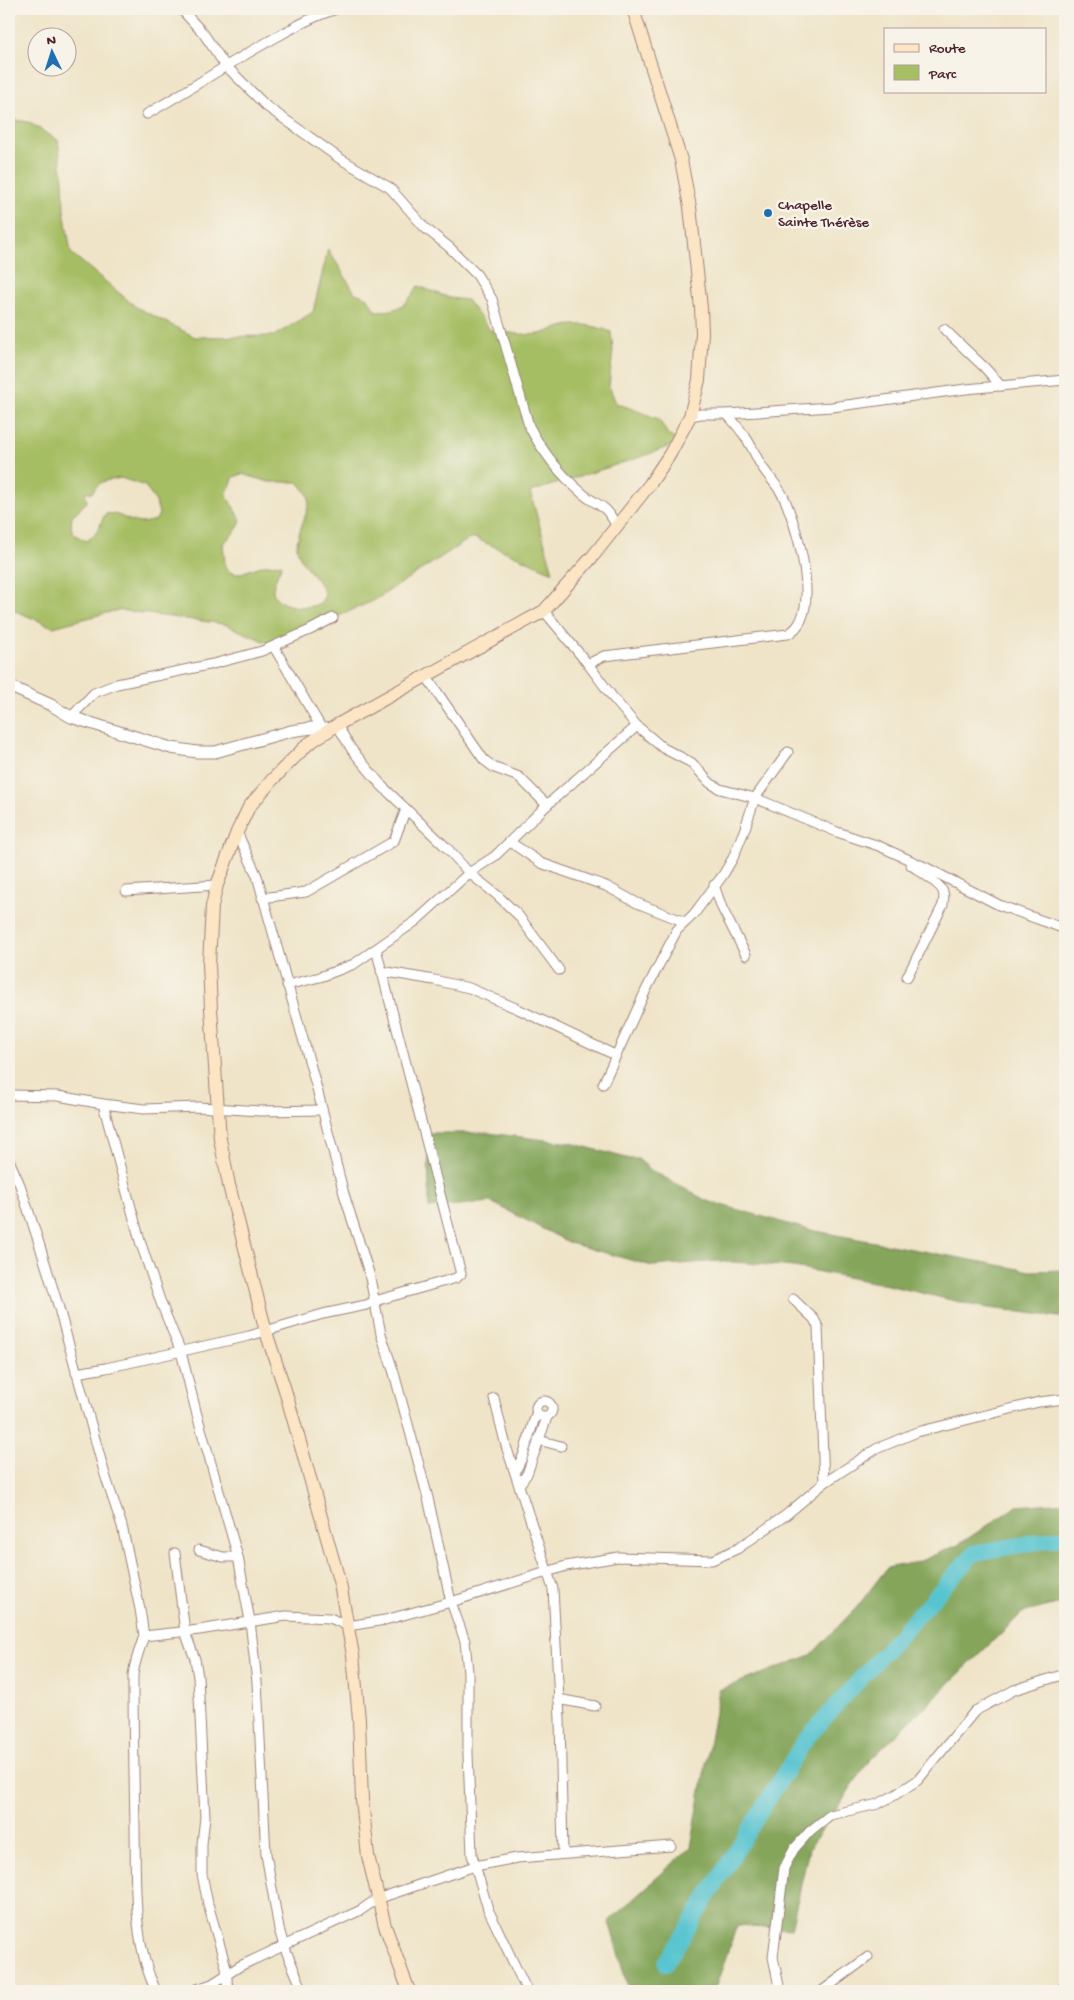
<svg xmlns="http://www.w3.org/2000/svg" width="1074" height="2000" viewBox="0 0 1074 2000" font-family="'Gochi Hand',sans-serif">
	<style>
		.green { fill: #a6be64; stroke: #786e48; fill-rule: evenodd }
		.forest { fill: #84a55a; stroke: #676242 }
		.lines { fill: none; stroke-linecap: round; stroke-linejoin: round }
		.river { stroke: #58c4d0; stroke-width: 16 }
		.minor-casing { stroke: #9c827a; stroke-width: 11 }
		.tertiary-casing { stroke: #9c827a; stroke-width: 13 }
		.secondary-casing { stroke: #9c827a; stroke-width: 14 }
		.minor { stroke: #fff; stroke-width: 9 }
		.tertiary { stroke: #fff; stroke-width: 11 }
		.secondary { stroke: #fce5c4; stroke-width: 12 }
		.poi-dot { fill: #1f6fb2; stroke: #f7f3e8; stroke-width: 2 }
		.labels { text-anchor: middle; stroke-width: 5; stroke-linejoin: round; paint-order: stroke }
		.poi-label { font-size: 15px; fill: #4a1f2b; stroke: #f7f3e8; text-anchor: start }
	</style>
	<rect width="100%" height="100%" fill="#f7f3e8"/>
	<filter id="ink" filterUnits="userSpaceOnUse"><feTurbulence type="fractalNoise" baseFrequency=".02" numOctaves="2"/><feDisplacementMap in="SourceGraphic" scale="10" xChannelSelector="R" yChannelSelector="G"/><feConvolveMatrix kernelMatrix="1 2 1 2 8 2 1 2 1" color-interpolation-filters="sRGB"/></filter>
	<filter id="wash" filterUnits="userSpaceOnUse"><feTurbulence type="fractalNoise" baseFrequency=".0096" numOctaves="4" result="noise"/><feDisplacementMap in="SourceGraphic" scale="20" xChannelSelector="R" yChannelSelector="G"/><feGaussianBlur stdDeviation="1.12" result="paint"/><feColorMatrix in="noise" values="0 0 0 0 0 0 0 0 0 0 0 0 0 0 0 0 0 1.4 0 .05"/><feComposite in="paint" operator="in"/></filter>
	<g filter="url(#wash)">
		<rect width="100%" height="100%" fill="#efe4c8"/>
		<path class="green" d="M9 119 28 122 58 140 63 180 64 210 71 253 136 307 195 337 274 336 313 312 328 249 355 293 367 297 376 311C400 311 405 306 418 286L450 298 467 300 490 330C506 332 523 336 540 334 546 333 552 329 558 328 576 322 594 325 611 332L613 350 609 386 616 403 659 419 668 435 680 442 641 457 530 492 553 572 472 537 375 600 273 645 224 624 118 610 53 627 9 608ZM242 474 269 482H298C301 486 306 491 308 495 313 507 296 530 297 548 300 567 320 577 325 595 323 599 322 602 318 604 307 610 275 607 273 591 273 583 279 571 282 564L264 565 238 574 229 572 225 563 223 544 237 529 241 520 226 495 234 477ZM121 478 145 486 156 502 159 514 156 520C151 521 145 523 140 523 128 522 117 511 105 514L97 532 87 541C72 534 70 534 72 516L87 502 85 491 92 493C100 479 107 481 121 478Z"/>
		<g class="forest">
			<path d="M428 1133H488L571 1143 630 1159H638L651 1170 707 1201 810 1230 1030 1271 1065 1270V1316L1059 1317 981 1307 883 1284 794 1267 721 1261 652 1266 570 1243 491 1202 429 1208Z"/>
			<path d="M1065 1502V1602L1022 1613 869 1761 809 1849 791 1929 737 1925 716 1986 703 1991H629L609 1921 691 1847 719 1690 811 1655 857 1607 887 1568 918 1562 958 1545 1017 1506Z"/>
		</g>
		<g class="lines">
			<path class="river" d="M666 1963 805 1740 974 1553 1065 1537"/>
		</g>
	</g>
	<g filter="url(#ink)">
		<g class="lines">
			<g class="minor-casing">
				<g id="minor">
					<path d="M181 9 203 33 225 65 266 106 339 158 390 188 425 228 449 247 477 275 492 299 529 426C542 451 561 475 583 494 600 508 604 502 616 525"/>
					<path d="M147 114C189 90 229 63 271 40 293 28 313 16 337 9"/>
					<path d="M944 329 985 368 1001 386"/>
					<path d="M690 416 701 414H727L832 407 966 389 1065 380"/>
					<path d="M544 611 588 664 614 699 637 726 663 748 692 763 710 783 720 789 755 798 837 832 879 846 925 867 999 905 1065 929"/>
					<path d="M274 647 322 729"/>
					<path d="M588 664 604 656 788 634C824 615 797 528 785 500 780 487 768 477 761 465 755 455 751 444 744 435 739 428 733 421 727 414"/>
					<path d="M426 676 484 760 495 768 519 777 547 805"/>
					<path d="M71 717 94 693 117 684 213 664 262 651 310 630 333 618"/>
					<path d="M337 725 352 750 382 786 448 849 469 873 497 895 518 915 559 970"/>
					<path d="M237 832 257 876 316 1085 344 1194 369 1273 381 1334 394 1373 428 1498 451 1602 465 1641 468 1672V1754L472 1855 488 1909 527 1991"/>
					<path d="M510 842 541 863 606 886 637 903 685 922"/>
					<path d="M714 885 722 908 746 955"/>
					<path d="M126 891 217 885"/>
					<path d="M262 898 306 892 394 841 406 809"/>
					<path d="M381 971 434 980 469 988 518 1009 615 1055"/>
					<path d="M907 977 943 905C943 901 945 896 943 892 941 884 919 871 911 865"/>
					<path d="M287 985 320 977 354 964 416 921 469 873 495 856 547 805 637 726"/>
					<path d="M603 1084 646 990 677 930 694 914 723 875 733 858 744 831 755 798 788 752"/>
					<path d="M9 1095 58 1096 103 1104 144 1109 198 1107 260 1111 322 1110"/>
					<path d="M103 1104 140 1241 161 1303 181 1352 197 1415 238 1557 250 1621 257 1682 266 1854 279 1929 284 1946 303 1991"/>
					<path d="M9 1160 20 1185 38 1240 58 1305 105 1475 122 1526 140 1609 144 1636 199 1630 286 1616 330 1618 348 1626 385 1620 451 1602 566 1566 618 1557 712 1560 737 1549 786 1515 824 1483 876 1449 917 1432 1039 1402 1065 1399"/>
					<path d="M793 1299 814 1319 818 1327 824 1483"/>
					<path d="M76 1373 106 1368 249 1336 323 1314 366 1305 375 1301 456 1278 461 1274 376 949"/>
					<path d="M494 1398 506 1446 553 1589 560 1719 563 1853"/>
					<circle cx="544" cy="1409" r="8"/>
					<path d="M538 1440 561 1446"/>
					<path d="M515 1472 523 1456 536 1414"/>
					<path d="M519 1485 527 1474 547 1417"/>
					<path d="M199 1550 223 1557H238"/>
					<path d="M175 1553 185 1632 195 1659 198 1677 205 1817 202 1844V1874L208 1904 226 1967 228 1991"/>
					<path d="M144 1636C139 1650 135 1661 133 1675 133 1726 134 1777 135 1827 136 1882 132 1941 156 1991"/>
					<path d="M558 1699 595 1706"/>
					<path d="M191 1991 212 1984 240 1966 361 1910 377 1899 475 1866 517 1858 671 1846"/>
					<path d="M780 1991 773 1957 784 1868 794 1849 810 1831 830 1815 878 1804 895 1795 918 1780 975 1711 1014 1690 1065 1674"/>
					<path d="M822 1991 868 1957"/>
					<path d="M1060 1991 1065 1985"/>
				</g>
			</g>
			<g class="tertiary-casing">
				<path id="tertiary" d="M9 686 51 705 71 717 171 748 197 752H215L291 731 312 728 331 729"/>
			</g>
			<g class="secondary-casing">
				<path id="secondary" d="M409 1991 385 1926 368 1856 362 1800 359 1720 353 1655 340 1584 285 1390 266 1332 229 1185 220 1139 211 1009 209 964 212 906 217 885 237 832 249 807 272 780 308 744 337 725 544 611 593 556 650 484 670 454 690 416 699 380 702 333 701 308 690 207 681 160 633 9"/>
			</g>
			<use href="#minor" class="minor"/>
			<use href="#tertiary" class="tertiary"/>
			<use href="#secondary" class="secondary"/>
		</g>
	</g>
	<circle class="poi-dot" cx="768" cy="213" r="5"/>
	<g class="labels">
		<g class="poi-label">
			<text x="778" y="209">Chapelle<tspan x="778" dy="17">Sainte Thérèse</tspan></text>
		</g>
	</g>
	<rect width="1074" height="2000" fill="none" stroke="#f7f3e8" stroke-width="30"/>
	<rect x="884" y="28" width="162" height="65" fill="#f7f3e8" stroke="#b29e9c"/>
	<rect x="894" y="44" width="25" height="8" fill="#fce5c4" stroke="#b29e9c"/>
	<text x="929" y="52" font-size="15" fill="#4a1f2b">Route</text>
	<rect x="894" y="65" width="25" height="15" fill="#a6be64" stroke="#b29e9c"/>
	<text x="929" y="78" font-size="15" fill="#4a1f2b">Parc</text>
	<g transform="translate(52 52) rotate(356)"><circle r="24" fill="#f7f3e8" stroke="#b29e9c"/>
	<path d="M0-4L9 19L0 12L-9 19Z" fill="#1f6fb2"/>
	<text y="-8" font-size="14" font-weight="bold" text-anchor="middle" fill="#4a1f2b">N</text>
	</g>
</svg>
